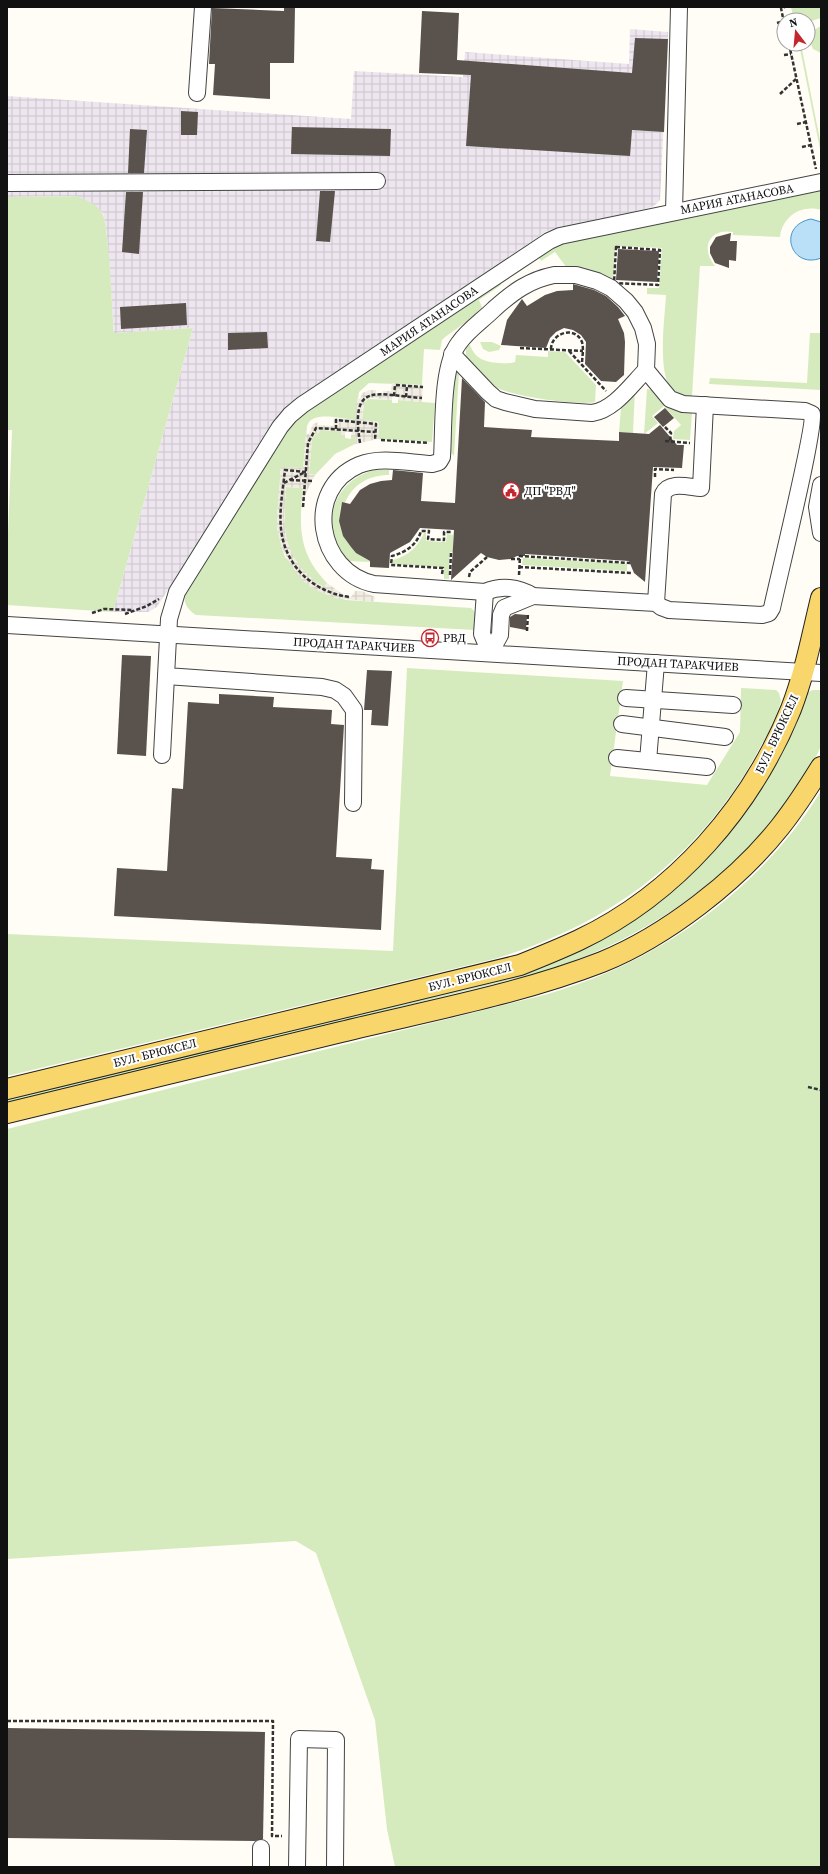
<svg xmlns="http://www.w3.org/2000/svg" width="828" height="1874" viewBox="0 0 828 1874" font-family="'Source Serif 4',serif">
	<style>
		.industrial { fill: url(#industrial-grid) }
		.grass { fill: #d5ebbd }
		.plaza { fill: url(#plaza-grid) }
		.water { fill: #b9e0f7; stroke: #3f96cf }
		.building { fill: #5a524d }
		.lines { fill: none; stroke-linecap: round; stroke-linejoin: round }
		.minor-casing { stroke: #444; stroke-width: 18 }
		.major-casing { stroke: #222; stroke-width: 22 }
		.path { stroke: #333; stroke-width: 2.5; stroke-dasharray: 4 2; stroke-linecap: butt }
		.minor { stroke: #fff; stroke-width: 16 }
		.major { stroke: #f9d66b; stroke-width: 20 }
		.labels { text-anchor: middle; stroke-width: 4; stroke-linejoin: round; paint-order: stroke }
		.street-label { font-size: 12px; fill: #111; stroke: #fff }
		.poi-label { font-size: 12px; fill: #111; stroke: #fff; text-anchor: start }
	</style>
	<defs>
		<pattern id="industrial-grid" width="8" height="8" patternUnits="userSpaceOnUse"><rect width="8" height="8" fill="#eee6ef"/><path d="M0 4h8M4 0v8" fill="none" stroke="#cbc4cc"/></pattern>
		<pattern id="plaza-grid" width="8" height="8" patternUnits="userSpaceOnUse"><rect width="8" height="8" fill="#f1ede2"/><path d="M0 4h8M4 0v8" fill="none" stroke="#cecac1"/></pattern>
	</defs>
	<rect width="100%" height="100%" fill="#fffdf5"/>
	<path class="industrial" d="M630 29 668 32 660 200 654 206 647 209 547 231 289 404 280 413 157 607 148 612H113L193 328 114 333 107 236 103 213 76 196 7 197V96L351 119 354 71 463 77 465 52 629 64Z"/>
	<g class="grass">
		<path d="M791 7H821V18L808 22V20H794Z"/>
		<path d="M821 26V53L813 49 809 40 812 31Z"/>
		<path d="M799 44H801L821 145V154Z"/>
		<path d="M821 189V210C801 204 782 217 780 237L733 235V232C709 228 700 248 715 266H700L692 396C686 396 679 396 674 392 656 377 665 317 666 295L647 294V288H659L662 248 615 246 613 281 588 270 567 268 555 252 541 261 538 255 561 243Z"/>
		<path d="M76 196C86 200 97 204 102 213 109 223 112 314 114 333L193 328 113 612 7 605V559L12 430H7V197Z"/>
		<path d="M500 280 501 285 479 300 483 310 445 337 442 340 440 350 424 349 422 385 369 383 359 392 355 420C342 419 312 410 307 426L303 468 281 467 277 518V528L282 548 285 557 323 593 346 600 471 608 476 613 475 630 196 615C187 609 183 603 185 593L287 430 300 415Z"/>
		<path d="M810 333H821V390L709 384 710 378 807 383Z"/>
		<path d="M480 342H492L501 346 499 350 489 352 483 349Z"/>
		<path d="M470 345C475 359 485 362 499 363 504 363 509 364 515 362L516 355 548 357V351L565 352 596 385 595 402C578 406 506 396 492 385 483 377 475 366 466 358V347Z"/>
		<path d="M454 371 459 372 454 456 450 452V446Z"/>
		<path d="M635 389 633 433 619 432 621 408Z"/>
		<path d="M647 389 653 390C666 405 670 412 692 412L690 440 673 439 674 431 681 425 664 406 652 416 658 423 644 434Z"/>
		<path d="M368 399 392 400V403H398V400L435 403 432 442 378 439 379 422 362 420 364 403Z"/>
		<path d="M320 430 340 431V435H345V438L351 439V436H356L355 444 335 454 315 475 309 474 312 438Z"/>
		<path d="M375 470H389V475C369 475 353 484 345 503L342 502C334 527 347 550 370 561V562L349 561C317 530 332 480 375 470Z"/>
		<path d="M286 487 303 488C299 527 298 553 327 583L324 587C281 564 283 529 286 487Z"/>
		<path d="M424 533H426V541L446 542 447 534 453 535V552H450L449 579H444V567L393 564V560C408 556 418 547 424 533Z"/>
		<path d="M523 558 627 564V571L522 565Z"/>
		<path d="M407 668 623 681 610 776 707 785 740 732 741 688 776 690 779 693 781 701C774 725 759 750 746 772 687 867 601 927 494 959L7 1076V934L393 951Z"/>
		<path d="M813 690H821C821 701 823 740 820 748 815 761 805 774 797 786 738 877 644 940 542 972L7 1104V1099L515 974 706 858C752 809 781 759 805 697L808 692Z"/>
		<path d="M821 791V1867H395L387 1829 375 1720 316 1553 296 1541 7 1559V1129L548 994C570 987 591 980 611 971 695 934 773 870 821 791Z"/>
	</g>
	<path class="plaza" d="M392 383 423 386 422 402 398 400V397H392V400L371 398 366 400 363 406 362 420 379 422 378 439 355 444 356 436H351L352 432H345V435H340V431L320 430 319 433 315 434 312 439 309 474 315 475 306 493 301 509 303 488 286 487 284 518 286 537 292 554 301 568 317 583 324 587 327 583 344 595 351 597 355 591H362L375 597 374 602 335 598 314 589 302 580 291 565 282 548 277 528V518L281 467 303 468 306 434H309L313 424 318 422V425L333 426 334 418 355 420 357 398 360 399 362 393 370 390H376V393H383V391H391Z"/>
	<path class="water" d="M811 219 821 222V258C791 270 776 226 811 219Z"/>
	<g class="building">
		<path d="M284 7H295L294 63H270V99L213 95 215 64H209L212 8 284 11Z"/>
		<path d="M422 11 459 13 457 60 632 73 635 38 668 39 664 132 632 130 630 156 466 146 471 75 419 73Z"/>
		<path d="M181 111 198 112 197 135H181Z"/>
		<path d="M292 127 391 129 390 156 291 154Z"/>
		<path d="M130 129 147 130 144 173H128Z"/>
		<path d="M320 191H335L330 242 316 241Z"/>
		<path d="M126 192H143L139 254 122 252Z"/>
		<path d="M731 233 730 241H737L736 261 729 260V268L715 263 710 253V247L716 237Z"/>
		<path d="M618 249 659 251 657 282 616 280Z"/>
		<path d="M573 284 594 290 606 296 618 307 625 316 618 319 624 333 625 342 624 375 616 382 601 381 585 364 586 342 581 335 573 330 564 328 556 332 550 338 546 348 501 345 507 320 522 299 527 306 545 295 557 291 573 290Z"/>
		<path d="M186 303 187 325 121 329 120 307Z"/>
		<path d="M267 332 268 348 228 350V333Z"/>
		<path d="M462 378 485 402 484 427 532 430 531 437 619 441V432L649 434 660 425 677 445H684L682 468 653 467 645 582 634 573 629 561 525 554V556H517L511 559 499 560 487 557 481 553 451 580 454 530 420 528 410 542 390 553 389 568 370 567V561L356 553 351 547 343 536 339 521 342 502 350 504 360 490 370 484 381 481 392 480 393 470 423 473 421 501 455 503Z"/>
		<path d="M665 408 674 418 663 427 654 417Z"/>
		<path d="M515 614 527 615 526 630 510 627V617Z"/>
		<path d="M122 655 151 656 146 756 117 754Z"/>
		<path d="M367 670 392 671 388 726 371 725 372 710H364Z"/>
		<path d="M219 694 274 697 273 707 332 710 331 724 344 725 336 857 372 859 371 869 384 870 381 930 114 916 117 868 167 871 172 788 183 789 188 702 219 704Z"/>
		<path d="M7 1728 265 1732 263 1839 255 1841 7 1838Z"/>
	</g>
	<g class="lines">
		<g class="minor-casing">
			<g id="minor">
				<path d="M197 93 203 7"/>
				<path d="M7 183 377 181"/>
				<path d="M674 212 679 7"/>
				<path d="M554 275H576L597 281 611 288 626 301 635 312 643 328 647 344 646 370 670 399 683 404 805 411 812 414C816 425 777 584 772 608L769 613 762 615 669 610 661 607 656 603 533 596C518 587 501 585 485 592L374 584C317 572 303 489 359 465 381 456 409 463 432 464L439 462 442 457C444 427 441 366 459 343 468 330 483 320 494 309 513 292 529 280 554 275Z"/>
				<path d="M452 354 488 392 496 399 505 402 535 409 592 413C614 410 631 385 646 370"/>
				<path d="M821 485 817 507 821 533"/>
				<path d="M485 592 482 634 490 653"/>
				<path d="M656 603 663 494C669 481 688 487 701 488L705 405"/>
				<path d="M7 625 821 673"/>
				<path d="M490 653 500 635 501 615 504 608 533 596"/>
				<path d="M626 698 733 705"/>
				<path d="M622 724 725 737"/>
				<path d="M162 755 166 676"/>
				<path d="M617 758 707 767"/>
				<path d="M648 761 656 663"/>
				<path d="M353 803 354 710 344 696 335 690 322 687 166 676 169 619 177 592 280 427 290 415 302 405 549 241 560 236 821 182"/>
				<path d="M261 1867V1848"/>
				<path d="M297 1867 299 1739 336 1740 335 1867"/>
			</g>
		</g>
		<g class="major-casing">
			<g id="major">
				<path d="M7 1089 520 965C540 957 560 949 579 940 676 894 751 807 791 709 805 673 812 635 821 598"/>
				<path d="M7 1113C118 1086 230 1059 341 1032 427 1011 520 994 602 962 666 936 737 881 780 827 795 808 808 788 821 767"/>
			</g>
		</g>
		<g class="path">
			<path d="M777 23 784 21"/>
			<path d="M784 23 781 8 785 7"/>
			<path d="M789 44 816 169"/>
			<path d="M784 55 791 54"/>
			<path d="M780 94 796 79"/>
			<path d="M797 124 806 122"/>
			<path d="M802 147 811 145"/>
			<path d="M616 247 660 250 658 285 614 283Z"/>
			<path d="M520 348 583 351"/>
			<path d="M551 349C551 333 575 325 582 342 584 349 582 358 582 364"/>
			<path d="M569 351 606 391"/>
			<path d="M394 396 395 385 423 387"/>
			<path d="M406 397 407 386"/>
			<path d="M665 427 671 433 670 441"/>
			<path d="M336 429V420L376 424 375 440"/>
			<path d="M381 440 429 443"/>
			<path d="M665 441 690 443"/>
			<path d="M360 443C350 380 376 395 422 398"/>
			<path d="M306 472 285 470C283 489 279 510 281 529 285 566 313 592 349 597"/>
			<path d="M655 477V469L674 470"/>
			<path d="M290 480 312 481"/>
			<path d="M284 483 305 472"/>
			<path d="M303 507 308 443 316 428 375 432"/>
			<path d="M511 559H520"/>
			<path d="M519 567 631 573"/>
			<path d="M442 574 443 568 391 565 392 556C406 552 417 545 421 531H429L428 539 444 540V532H452"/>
			<path d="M450 575 451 553"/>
			<path d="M519 575 520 556 630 563"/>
			<path d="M469 577 470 572 487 557"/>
			<path d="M92 613 104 609 133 610"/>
			<path d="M125 614 147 606 159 599"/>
			<path d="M527 631 528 613"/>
			<path d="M808 1087 821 1090"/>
			<path d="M7 1721H273L272 1836H282"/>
		</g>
		<use href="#minor" class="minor"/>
		<use href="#major" class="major"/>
	</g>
	<defs>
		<g id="civic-ring" transform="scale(0.9)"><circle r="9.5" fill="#fff" stroke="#c4262e" stroke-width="1.5"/><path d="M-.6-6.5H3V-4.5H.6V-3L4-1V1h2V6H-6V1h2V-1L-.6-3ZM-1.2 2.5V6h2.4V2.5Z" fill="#c4262e"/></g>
		<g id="bus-ring" transform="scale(0.9)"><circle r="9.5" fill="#fff" stroke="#c4262e" stroke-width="1.5"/><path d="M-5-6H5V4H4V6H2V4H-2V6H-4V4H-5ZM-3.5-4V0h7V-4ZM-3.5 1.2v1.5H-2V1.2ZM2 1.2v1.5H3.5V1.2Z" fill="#c4262e"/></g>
	</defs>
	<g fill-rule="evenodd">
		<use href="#civic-ring" x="511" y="491"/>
		<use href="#bus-ring" x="430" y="638"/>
	</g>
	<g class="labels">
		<g class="street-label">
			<text transform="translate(737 199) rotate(-11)" y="4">МАРИЯ АТАНАСОВА</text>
			<text transform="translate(429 321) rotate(-34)" y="4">МАРИЯ АТАНАСОВА</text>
			<text transform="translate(354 645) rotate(3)" y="4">ПРОДАН ТАРАКЧИЕВ</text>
			<text transform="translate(678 664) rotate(3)" y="4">ПРОДАН ТАРАКЧИЕВ</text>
			<text transform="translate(777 734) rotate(-65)" y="4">БУЛ. БРЮКСЕЛ</text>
			<text transform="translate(470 977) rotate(-14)" y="4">БУЛ. БРЮКСЕЛ</text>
			<text transform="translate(155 1053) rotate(-14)" y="4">БУЛ. БРЮКСЕЛ</text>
		</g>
		<g class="poi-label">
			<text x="524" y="495">ДП "РВД"</text>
			<text x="443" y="642">РВД</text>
		</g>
	</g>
	<rect width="828" height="1874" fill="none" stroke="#111111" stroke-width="16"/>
	<g transform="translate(796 32) rotate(344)"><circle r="19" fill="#ffffff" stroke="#a0a0a0"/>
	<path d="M0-3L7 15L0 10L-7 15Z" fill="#c4262e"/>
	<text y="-6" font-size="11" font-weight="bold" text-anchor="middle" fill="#111111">N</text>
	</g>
</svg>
